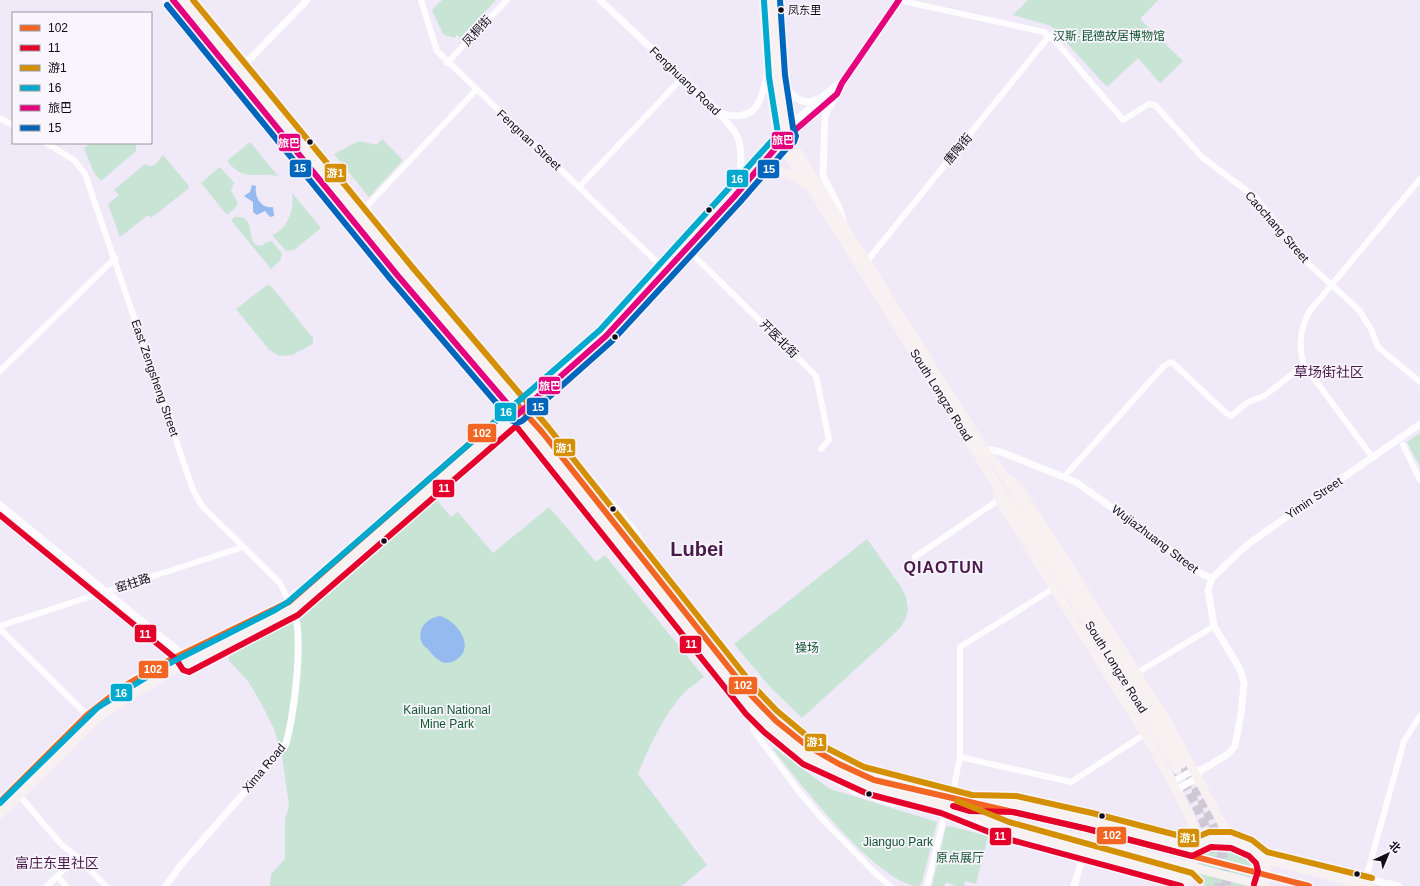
<svg xmlns="http://www.w3.org/2000/svg" width="1420" height="886" viewBox="0 0 1420 886" font-family="Helvetica,'Noto Sans SC',sans-serif">
	<style>
		.green { fill: #c8e4d5 }
		.water { fill: #94baf0 }
		.lines { fill: none; stroke-linecap: round; stroke-linejoin: round }
		.primary-tunnel { stroke: #cfc8d6; stroke-width: 9; stroke-dasharray: 9 4.5; stroke-linecap: butt }
		.minor { stroke: #fdfcfe; stroke-width: 6 }
		.tertiary { stroke: #fdfcfe; stroke-width: 7 }
		.primary { stroke: #f7f1f2; stroke-width: 9 }
		.bus-1-casing { stroke: #f8f5fc; stroke-width: 9 }
		.bus-2-casing { stroke: #f8f5fc; stroke-width: 9 }
		.bus-3-casing { stroke: #f8f5fc; stroke-width: 9 }
		.bus-4-casing { stroke: #f8f5fc; stroke-width: 9 }
		.bus-5-casing { stroke: #f8f5fc; stroke-width: 9 }
		.bus-6-casing { stroke: #f8f5fc; stroke-width: 9 }
		.bus-1 { stroke: #f26522; stroke-width: 6 }
		.bus-2 { stroke: #e4002b; stroke-width: 6 }
		.bus-3 { stroke: #d48f03; stroke-width: 6 }
		.bus-4 { stroke: #00a9ce; stroke-width: 6 }
		.bus-5 { stroke: #e5007d; stroke-width: 6 }
		.bus-6 { stroke: #0065bd; stroke-width: 6 }
		.bus-dot { fill: #110b16; stroke: #f8f5fc; stroke-width: 1.5 }
		.labels { text-anchor: middle; stroke-width: 3.5; stroke-linejoin: round; paint-order: stroke }
		.bus-label { font-size: 11px; fill: #110b16; stroke: #f8f5fc; text-anchor: start }
		.street-label { font-size: 12px; fill: #110b16; stroke: #f8f5fc }
		.park-label { font-size: 12px; fill: #135632; stroke: #f8f5fc }
		.quarter-label { font-size: 14px; fill: #4a1a4b; stroke: #f8f5fc }
		.district-label { font-size: 16px; font-weight: bold; letter-spacing: 1px; fill: #4a1a4b; stroke: #f8f5fc }
		.town-label { font-size: 20px; font-weight: bold; fill: #4a1a4b; stroke: #f8f5fc }
		.line-badge { stroke: #f8f5fc; stroke-width: 1.5 }
		.badge-label { font-size: 11px; text-anchor: middle; font-weight: bold; fill: #fff }
	</style>
	<rect width="100%" height="100%" fill="#f0e9f8"/>
	<g class="green">
		<path d="M442 0H496L460 38 457 35 454 38 443 34 432 10Z"/>
		<path d="M1028 0H1158L1140 19 1183 61 1160 83 1138 58 1107 87 1051 26 1013 15Z"/>
		<path d="M382 139 403 160 369 197 334 154 359 141 377 145Z"/>
		<path d="M250 142 278 176C256 171 245 183 227 161Z"/>
		<path d="M91 143H136V151L101 181 94 173 84 148Z"/>
		<path d="M163 155 188 185 189 188 151 218 148 215 120 237 108 204 119 195 114 190 145 164 149 166 155 165Z"/>
		<path d="M220 167 234 183 231 191 238 203 235 208 227 215 201 183Z"/>
		<path d="M292 193 321 228 294 250 286 251 272 235C288 229 295 209 292 193Z"/>
		<path d="M235 217C256 215 246 237 256 245L261 246 267 242 272 241 282 254 280 261 271 269 231 220Z"/>
		<path d="M267 285 271 286 313 338V344L292 355 280 356 269 350 236 309Z"/>
		<path d="M1420 433V467L1407 442Z"/>
		<path d="M436 499 451 517 458 512 493 553 549 507 596 562 605 555 704 677C697 682 690 687 684 693 664 714 649 747 638 774L707 865 682 886H270L271 874 285 859V820L289 806 282 756 274 729 261 703 248 681 229 661V656C262 635 301 619 327 589Z"/>
		<path d="M867 539 901 587 906 597 908 610 905 620 900 628 881 646 802 718 770 687 734 644Z"/>
		<path d="M774 748 830 789 937 822 922 882 919 886C879 886 798 781 773 749Z"/>
		<path d="M949 826 988 836 976 884 965 881 964 886H956L946 882 944 886H932L946 827Z"/>
		<path d="M1216 848C1239 852 1266 854 1253 886H1206C1191 874 1197 851 1216 848Z"/>
	</g>
	<g class="water">
		<path d="M252 185 256 186C254 197 261 209 273 207L274 216 270 217 265 211 257 215 253 212V202L244 196 250 192Z"/>
		<path d="M440 616C456 620 477 647 456 660 445 667 437 660 430 652 428 648 424 647 422 643 416 629 427 618 440 616Z"/>
	</g>
	<g class="lines">
		<g class="primary-tunnel">
			<path d="M1182 764C1204 802 1225 842 1227 886"/>
			<path d="M1177 770C1197 806 1218 844 1219 886"/>
		</g>
		<g class="minor">
			<path d="M165 0 486 390 501 401"/>
			<path d="M195 0 504 376 512 393"/>
			<path d="M421 0 437 51 660 265"/>
			<path d="M898 0 1044 32 1057 43 1123 120 1149 104 1155 105 1203 158 1255 197 1311 266 1359 310 1371 329 1378 347 1420 382"/>
			<path d="M447 63 507 0"/>
			<path d="M0 118 13 125"/>
			<path d="M46 143 74 160 85 174 193 490 202 506 280 583 289 602"/>
			<path d="M579 187 682 78"/>
			<path d="M366 207 476 90"/>
			<path d="M687 249 816 376 829 440 821 449"/>
			<path d="M867 261 1050 35"/>
			<path d="M0 371 115 258"/>
			<path d="M535 420 552 432 636 532 642 543 765 699 774 707 822 749 862 769 896 780"/>
			<path d="M524 428 533 445 599 528 608 536 744 709 777 743 816 770 853 791 893 804 900 803 988 825"/>
			<path d="M1403 445 1420 480"/>
			<path d="M1373 458 1304 365C1298 346 1300 330 1309 312L1420 179"/>
			<path d="M1064 477 1164 366 1171 362 1175 365 1226 413 1231 416 1248 402 1264 396 1304 365"/>
			<path d="M915 557 1000 499"/>
			<path d="M0 626 243 547"/>
			<path d="M0 629 87 715"/>
			<path d="M1137 673 1214 626"/>
			<path d="M752 717 754 731 800 793 826 823 875 873 890 886"/>
			<path d="M960 757 1071 782 1145 734"/>
			<path d="M946 792 953 794 965 792 1003 801"/>
			<path d="M19 795 61 844 77 857 106 886"/>
			<path d="M952 797 960 757V647L1054 588"/>
			<path d="M57 876 66 886"/>
			<path d="M1366 878 1404 741 1420 716"/>
			<path d="M47 886 77 857"/>
			<path d="M927 886 945 814"/>
		</g>
		<g class="tertiary">
			<path d="M600 0 718 111C723 119 729 124 734 131 743 143 741 163 740 178"/>
			<path d="M236 70 246 63 307 0"/>
			<path d="M777 76C787 89 799 109 817 99"/>
			<path d="M837 94 825 115 823 176 838 205 843 220"/>
			<path d="M718 112C753 124 761 106 767 75"/>
			<path d="M785 130 835 86 842 83 899 0"/>
			<path d="M788 137 832 98"/>
			<path d="M984 449 1001 452 1076 482 1160 542 1201 574 1212 578"/>
			<path d="M0 505 182 654 188 664"/>
			<path d="M1172 782 1194 770H1198"/>
			<path d="M1176 790 1198 777 1200 771 1228 754 1235 746 1241 714 1244 683 1240 669 1214 626 1208 590 1212 578 1248 544 1420 424"/>
			<path d="M1309 870 1321 868 1398 886"/>
			<path d="M166 886 180 866 285 746C294 720 306 627 291 604"/>
			<path d="M1074 886 1085 850"/>
		</g>
		<g class="primary">
			<path d="M173 0 398 276 536 438 739 694 769 726 807 757 849 778 871 787 943 805 966 813 1090 841 1266 886"/>
			<path d="M183 0 407 273 542 432 749 693C783 733 825 762 874 780L1087 829 1309 886"/>
			<path d="M763 0 768 71 777 137 780 143 814 193 995 482 1011 503 1126 682 1177 770"/>
			<path d="M772 0 777 76 785 130 788 137 984 449 1005 476 1131 676 1182 764"/>
			<path d="M734 197 743 196C749 190 754 183 761 178 774 167 793 173 804 184"/>
			<path d="M1011 481 1019 488 1167 721 1231 840"/>
			<path d="M996 487 1000 501 1145 734 1172 782 1191 820 1194 832 1193 848"/>
			<path d="M0 802 87 715 124 686 164 663 289 602 595 335 777 137 785 130"/>
			<path d="M993 804H1014L1090 821 1193 848"/>
			<path d="M0 814 102 714 170 672 279 617 307 596 606 336 734 197 780 143 788 137"/>
			<path d="M984 820 1006 830 1189 880"/>
			<path d="M1191 852C1206 827 1266 841 1266 870 1266 872 1265 876 1264 879"/>
			<path d="M1263 859 1370 886"/>
		</g>
		<g class="bus-1-casing">
			<path id="bus-1" d="M0 802 87 715 124 686 164 663 289 602 516 403 542 432 749 693 776 721 806 745 839 764 874 780 1087 829 1309 886"/>
		</g>
		<g class="bus-2-casing">
			<g id="bus-2">
				<path d="M0 515 176 659 183 670 189 672 298 615 516 426 746 714 764 732 803 764 868 794 941 813 1004 838 1181 886"/>
				<path d="M953 806 970 811 1013 812 1088 829 1192 856 1211 847 1231 848 1249 856 1256 863 1258 871 1254 884"/>
			</g>
		</g>
		<g class="bus-3-casing">
			<g id="bus-3">
				<path d="M193 0 413 268 548 427 755 688 777 711 813 741 864 767 972 795 1016 796 1092 813 1192 839 1209 832H1231L1252 840 1267 852 1372 878"/>
				<path d="M957 801 1009 822 1192 873 1200 881"/>
			</g>
		</g>
		<g class="bus-4-casing">
			<path id="bus-4" d="M0 803 97 708 166 665 275 610 288 602 600 330 778 134 769 77 764 1"/>
		</g>
		<g class="bus-5-casing">
			<path id="bus-5" d="M173 0 398 276 517 415 606 336 734 197 780 143 837 94 842 83 899 0"/>
		</g>
		<g class="bus-6-casing">
			<path id="bus-6" d="M167 5 392 281 511 420 517 423 522 421 612 341 740 202 786 149 794 142 796 136 793 128 785 75 780 0"/>
		</g>
		<use href="#bus-1" class="bus-1"/>
		<use href="#bus-2" class="bus-2"/>
		<use href="#bus-3" class="bus-3"/>
		<use href="#bus-4" class="bus-4"/>
		<use href="#bus-5" class="bus-5"/>
		<use href="#bus-6" class="bus-6"/>
	</g>
	<g class="bus-dot">
		<circle cx="781" cy="10" r="3.5"/>
		<circle cx="310" cy="142" r="3.5"/>
		<circle cx="709" cy="210" r="3.5"/>
		<circle cx="615" cy="337" r="3.5"/>
		<circle cx="613" cy="509" r="3.5"/>
		<circle cx="384" cy="541" r="3.5"/>
		<circle cx="869" cy="794" r="3.5"/>
		<circle cx="1102" cy="816" r="3.5"/>
		<circle cx="1357" cy="874" r="3.5"/>
	</g>
	<g class="labels">
		<g class="bus-label">
			<text x="788" y="14">凤东里</text>
		</g>
		<g class="street-label">
			<text transform="translate(477 31) rotate(-47)" y="4">凤桐街</text>
			<text transform="translate(685 81) rotate(44)" y="4">Fenghuang Road</text>
			<text transform="translate(529 140) rotate(43)" y="4">Fengnan Street</text>
			<text transform="translate(958 149) rotate(-50)" y="4">唐陶街</text>
			<text transform="translate(1277 227) rotate(49)" y="4">Caochang Street</text>
			<text transform="translate(779 339) rotate(45)" y="4">开医北街</text>
			<text transform="translate(155 378) rotate(71)" y="4">East Zengsheng Street</text>
			<text transform="translate(941 395) rotate(58)" y="4">South Longze Road</text>
			<text transform="translate(1314 498) rotate(-34)" y="4">Yimin Street</text>
			<text transform="translate(1155 539) rotate(37)" y="4">Wujiazhuang Street</text>
			<text transform="translate(133 583) rotate(-18)" y="4">窑柱路</text>
			<text transform="translate(1116 667) rotate(58)" y="4">South Longze Road</text>
			<text transform="translate(264 768) rotate(-50)" y="4">Xima Road</text>
		</g>
		<g class="park-label">
			<text x="1109" y="40">汉斯·昆德故居博物馆</text>
			<text x="807" y="652">操场</text>
			<text x="447" y="714">Kailuan National<tspan x="447" dy="14">Mine Park</tspan></text>
			<text x="898" y="846">Jianguo Park</text>
			<text x="960" y="862">原点展厅</text>
		</g>
		<g class="quarter-label">
			<text x="1329" y="377">草场街社区</text>
			<text x="57" y="868">富庄东里社区</text>
		</g>
		<g class="district-label">
			<text x="944" y="573">QIAOTUN</text>
		</g>
		<g class="town-label">
			<text x="697" y="556">Lubei</text>
		</g>
	</g>
	<g class="line-badge">
		<rect x="771" y="131" width="23" height="19" rx="4" fill="#e5007d"/>
		<rect x="278" y="133" width="23" height="19" rx="4" fill="#e5007d"/>
		<rect x="289" y="159" width="23" height="19" rx="4" fill="#0065bd"/>
		<rect x="757" y="159" width="23" height="20" rx="4" fill="#0065bd"/>
		<rect x="324" y="163" width="23" height="20" rx="4" fill="#d48f03"/>
		<rect x="726" y="169" width="23" height="19" rx="4" fill="#00a9ce"/>
		<rect x="538" y="376" width="23" height="19" rx="4" fill="#e5007d"/>
		<rect x="526" y="397" width="23" height="19" rx="4" fill="#0065bd"/>
		<rect x="494" y="402" width="23" height="20" rx="4" fill="#00a9ce"/>
		<rect x="467" y="423" width="30" height="20" rx="4" fill="#f26522"/>
		<rect x="553" y="438" width="23" height="19" rx="4" fill="#d48f03"/>
		<rect x="432" y="479" width="23" height="19" rx="4" fill="#e4002b"/>
		<rect x="134" y="624" width="23" height="19" rx="4" fill="#e4002b"/>
		<rect x="679" y="635" width="23" height="19" rx="4" fill="#e4002b"/>
		<rect x="138" y="660" width="31" height="19" rx="4" fill="#f26522"/>
		<rect x="728" y="676" width="30" height="19" rx="4" fill="#f26522"/>
		<rect x="110" y="683" width="23" height="19" rx="4" fill="#00a9ce"/>
		<rect x="804" y="733" width="23" height="19" rx="4" fill="#d48f03"/>
		<rect x="1096" y="826" width="31" height="19" rx="4" fill="#f26522"/>
		<rect x="989" y="827" width="23" height="19" rx="4" fill="#e4002b"/>
		<rect x="1177" y="828" width="23" height="20" rx="4" fill="#d48f03"/>
	</g>
	<g class="badge-label">
		<text x="783" y="144">旅巴</text>
		<text x="289" y="147">旅巴</text>
		<text x="300" y="172">15</text>
		<text x="769" y="173">15</text>
		<text x="335" y="177">游1</text>
		<text x="737" y="183">16</text>
		<text x="550" y="390">旅巴</text>
		<text x="538" y="411">15</text>
		<text x="506" y="416">16</text>
		<text x="482" y="437">102</text>
		<text x="564" y="452">游1</text>
		<text x="444" y="492">11</text>
		<text x="145" y="638">11</text>
		<text x="691" y="648">11</text>
		<text x="153" y="673">102</text>
		<text x="743" y="689">102</text>
		<text x="121" y="697">16</text>
		<text x="815" y="746">游1</text>
		<text x="1112" y="839">102</text>
		<text x="1000" y="840">11</text>
		<text x="1188" y="842">游1</text>
	</g>
	<rect x="12" y="12" width="140" height="132" fill="#f8f5fc" stroke="#9c97a0"/>
	<rect x="20" y="25" width="20" height="6" fill="#f26522" stroke="#9c97a0"/>
	<text x="48" y="32" font-size="12" fill="#110b16">102</text>
	<rect x="20" y="45" width="20" height="6" fill="#e4002b" stroke="#9c97a0"/>
	<text x="48" y="52" font-size="12" fill="#110b16">11</text>
	<rect x="20" y="65" width="20" height="6" fill="#d48f03" stroke="#9c97a0"/>
	<text x="48" y="72" font-size="12" fill="#110b16">游1</text>
	<rect x="20" y="85" width="20" height="6" fill="#00a9ce" stroke="#9c97a0"/>
	<text x="48" y="92" font-size="12" fill="#110b16">16</text>
	<rect x="20" y="105" width="20" height="6" fill="#e5007d" stroke="#9c97a0"/>
	<text x="48" y="112" font-size="12" fill="#110b16">旅巴</text>
	<rect x="20" y="125" width="20" height="6" fill="#0065bd" stroke="#9c97a0"/>
	<text x="48" y="132" font-size="12" fill="#110b16">15</text>
	<g transform="translate(1388 854) rotate(44)" stroke="#f8f5fc" stroke-width="3" paint-order="stroke">
	<path d="M0-3L7 15L0 10L-7 15Z" fill="#110b16"/>
	<text y="-6" font-size="11" font-weight="bold" text-anchor="middle" fill="#110b16">北</text>
	</g>
</svg>
